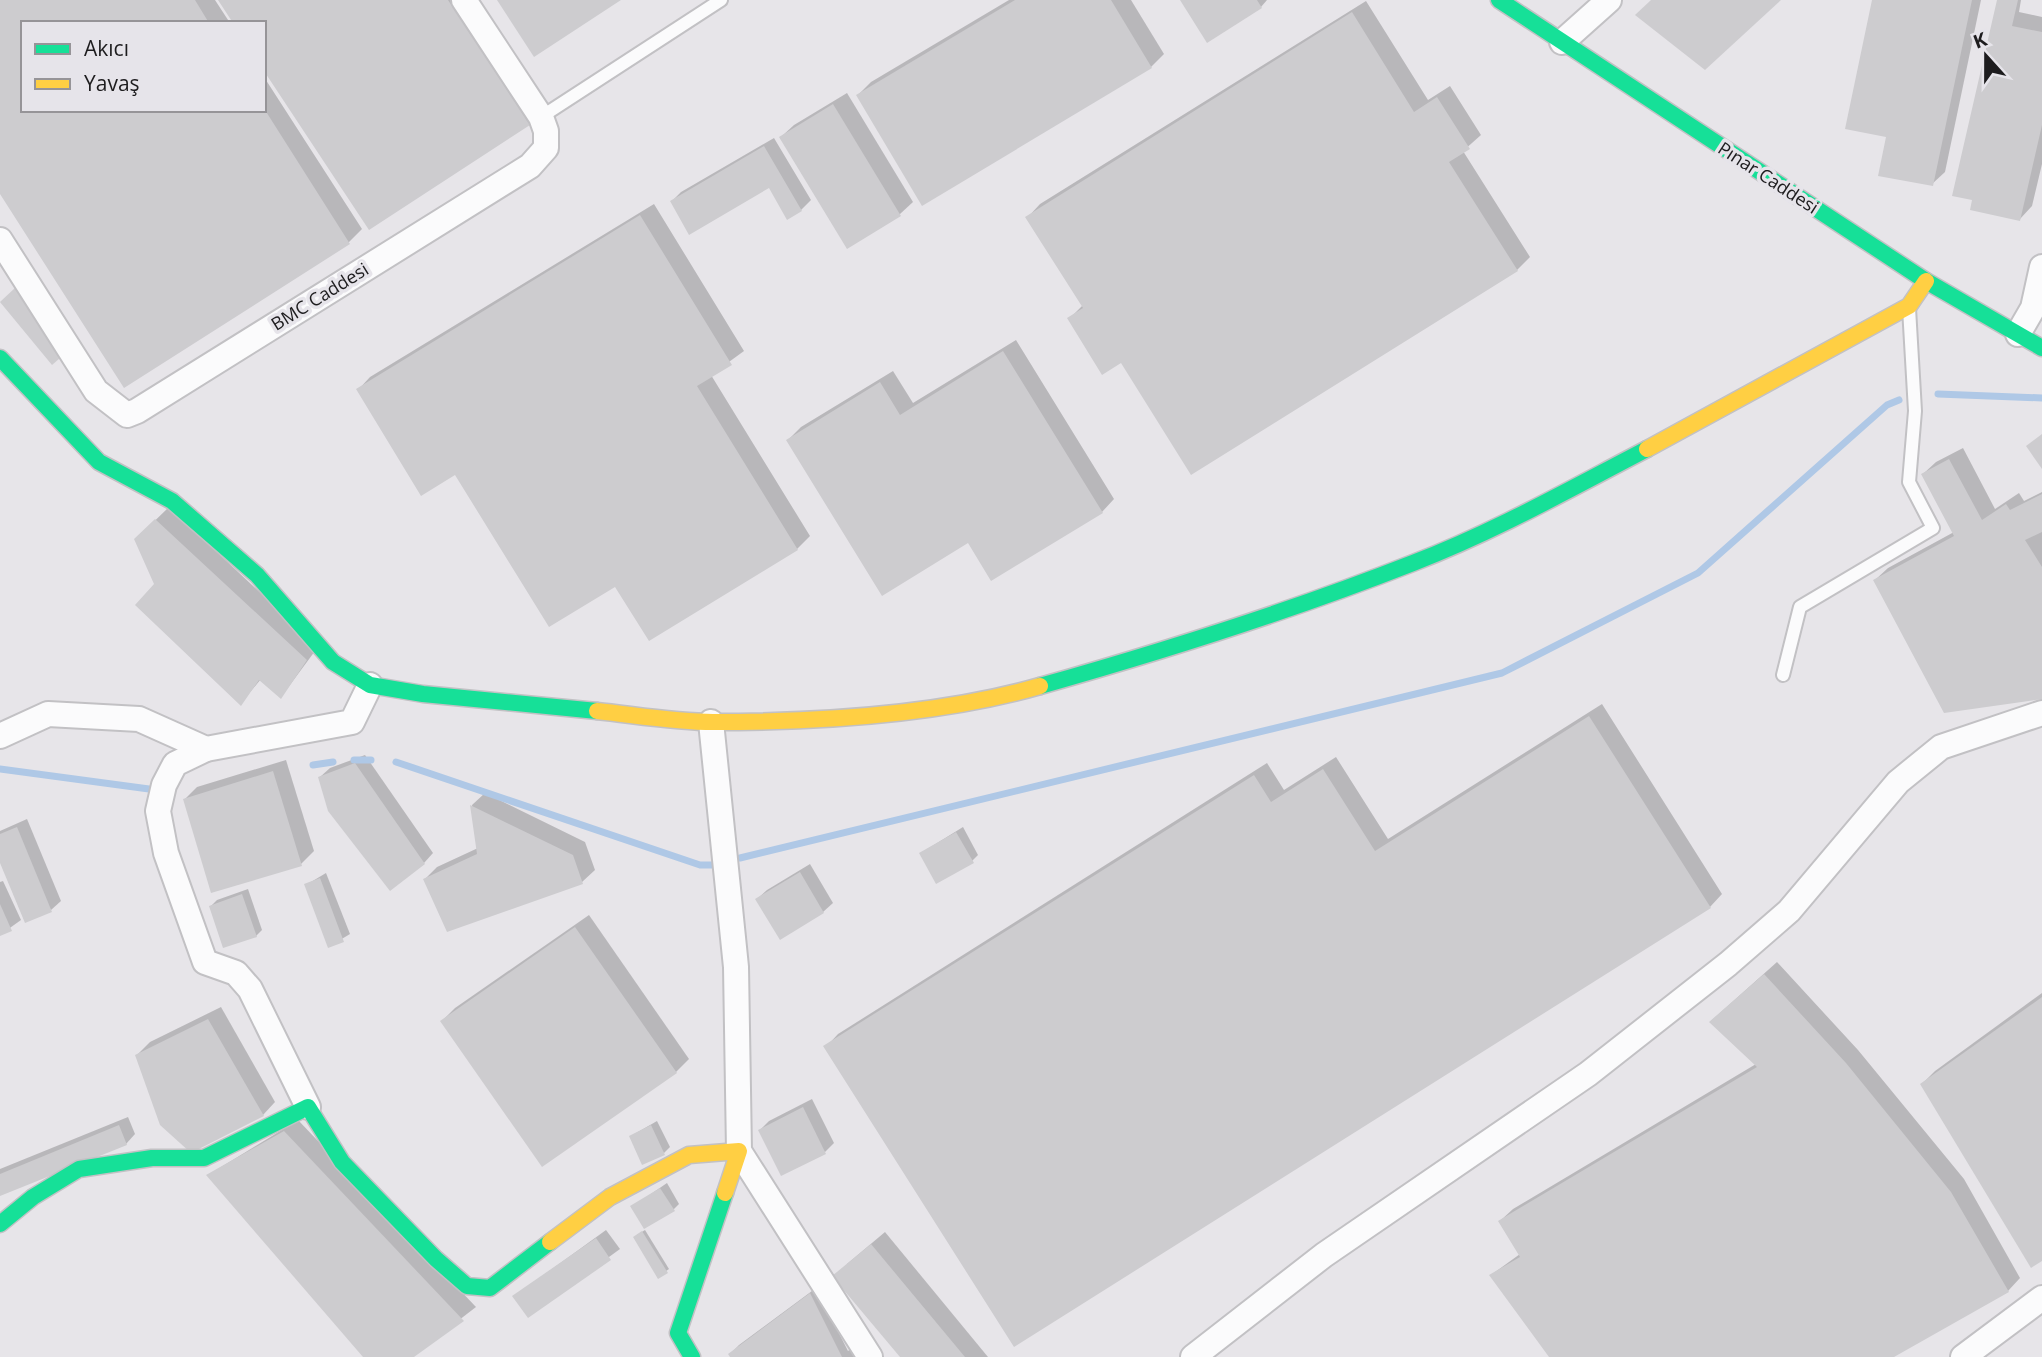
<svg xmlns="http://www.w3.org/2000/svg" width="2042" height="1357" viewBox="0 0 2042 1357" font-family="'Open Sans',sans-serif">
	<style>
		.shadow { fill: #0003 }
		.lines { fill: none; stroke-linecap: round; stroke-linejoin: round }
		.stream { stroke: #afc8e6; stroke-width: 7 }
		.building { fill: #cdcccf }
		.lane-casing { stroke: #c2c1c4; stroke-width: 16 }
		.street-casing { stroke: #c2c1c4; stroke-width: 28 }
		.fast-casing { stroke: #c2c1c4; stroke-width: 19 }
		.slow-casing { stroke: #c2c1c4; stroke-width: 19 }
		.lane { stroke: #fbfbfc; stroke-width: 12 }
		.street { stroke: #fbfbfc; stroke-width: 24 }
		.fast { stroke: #16e098; stroke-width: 16 }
		.slow { stroke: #ffcf43; stroke-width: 16 }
		.labels { text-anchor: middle; stroke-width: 7; stroke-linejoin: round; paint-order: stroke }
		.street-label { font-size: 18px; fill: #1d1c1e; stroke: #e6e4ea }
	</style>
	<rect width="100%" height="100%" fill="#e7e5e9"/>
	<g class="shadow">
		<path d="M0 0H215L230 23H23V110H264V77L362 229 349 242 124 385 0 190Z"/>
		<path d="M220 0H469L542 111 529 124 264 23Z"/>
		<path d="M1009 0H1131L1164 54 1151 67 858 95 871 82Z"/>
		<path d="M1182 0H1267L1261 7Z"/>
		<path d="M1873 0H1981L1945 172 1932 184 1888 136Z"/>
		<path d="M1999 0H2021L2019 12 2042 17V164L2032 206 2020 219Z"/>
		<path d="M1366 1 1428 100 1450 86 1481 135 1463 151 1530 257 1517 270 1121 361 1069 319 1083 305 1028 217 1040 204Z"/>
		<path d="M847 93 913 202 900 214 847 246 781 137 794 125Z"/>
		<path d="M774 138 811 200 801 210 769 186 672 201 681 192Z"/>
		<path d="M654 204 744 351 711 375 810 536 797 549 616 584 456 472 358 390 370 377Z"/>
		<path d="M1016 340 1114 499 1102 512 968 541 788 440 801 427 893 371 913 403Z"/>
		<path d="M1963 448 1995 509 2019 493 2024 501 2042 492V697L1875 580 1888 568 1954 532 1923 474 1936 462Z"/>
		<path d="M169 507 318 647 281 697 261 679 241 703 156 584 136 539Z"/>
		<path d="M1602 704 1722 894 1710 907 826 1047 838 1034 1267 763 1284 790 1336 757 1388 839Z"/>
		<path d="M365 755 433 853 424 863 320 777 330 768Z"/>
		<path d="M286 760 314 851 301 864 184 800 197 787Z"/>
		<path d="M485 793 585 842 595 870 582 882 448 930 425 879 437 867 478 848 472 805Z"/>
		<path d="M27 819 61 901 51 910 0 858V831Z"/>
		<path d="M963 827 978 855 972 861 921 853Z"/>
		<path d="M810 864 833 903 823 912 757 899 767 890Z"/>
		<path d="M326 873 350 934 330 946 306 885Z"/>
		<path d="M3 881 21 920 0 935V882Z"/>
		<path d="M248 889 262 930 256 936 211 906 217 900Z"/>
		<path d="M589 915 689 1059 676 1072 442 1021 455 1008Z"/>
		<path d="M1777 962 1858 1050 1964 1179 2020 1278 2008 1291 1891 1357H1551L1491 1275 1520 1254 1500 1221 1513 1209 1756 1064 1711 1021Z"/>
		<path d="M2042 993V1259L1922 1084 1935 1071Z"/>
		<path d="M221 1007 275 1102 263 1115 137 1055 150 1042Z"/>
		<path d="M812 1099 834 1143 825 1152 760 1130 769 1121Z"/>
		<path d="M128 1117 135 1134 126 1144 0 1194V1169Z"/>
		<path d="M298 1120 476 1307 411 1357H365L208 1175Z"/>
		<path d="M657 1121 670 1147 664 1153 631 1136Z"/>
		<path d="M667 1183 679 1204 673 1210 632 1207Z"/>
		<path d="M606 1230 620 1249 528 1316 515 1296Z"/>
		<path d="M645 1230 669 1269 659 1276 637 1235Z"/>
		<path d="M885 1232 988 1357H902L847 1264Z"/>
		<path d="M816 1288 848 1351 852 1348 859 1357H732L730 1354 739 1345Z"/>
	</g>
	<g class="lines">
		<g class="stream">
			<path d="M1938 394 2042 398"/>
			<path d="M354 760H371"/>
			<path d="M396 762 700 865H713"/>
			<path d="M313 765 333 762"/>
			<path d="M0 769 149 789"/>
			<path d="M740 858 1502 673 1698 573 1887 405 1899 400"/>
		</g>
	</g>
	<g class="building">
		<path d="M0 0H195L209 23H23V110H265L350 244 124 388 0 194Z"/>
		<path d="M218 0H448L530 125 369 230 264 71V23H233Z"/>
		<path d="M497 0H621L534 57Z"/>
		<path d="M1015 0H1111L1152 68 922 206 856 95Z"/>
		<path d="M1180 0H1257L1262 8 1207 43Z"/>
		<path d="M1651 0H1781L1705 70 1635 15Z"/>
		<path d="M1872 0H1972L1933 186 1878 176 1886 137 1845 129Z"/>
		<path d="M1997 0H2018L2012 26 2042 32V125L2020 221 1970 210 1972 200 1952 196Z"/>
		<path d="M1352 12 1414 112 1437 97 1470 149 1449 162 1518 271 1191 475 1121 363 1102 375 1067 318 1083 308 1025 217Z"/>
		<path d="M833 104 901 216 847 249 779 137Z"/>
		<path d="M764 146 802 211 787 220 769 188 689 235 670 201Z"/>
		<path d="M640 215 732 365 697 386 798 550 649 641 615 587 549 627 455 475 421 496 356 389Z"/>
		<path d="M16 287 68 351 52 365 0 302Z"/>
		<path d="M1003 351 1103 513 991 581 968 543 882 596 786 440 880 382 900 415Z"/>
		<path d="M2042 434V469L2026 446Z"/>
		<path d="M1949 459 1982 520 2006 504 2010 510 2042 494V532L2025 540 2042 567V699L1944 713 1873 580 1954 536 1921 474Z"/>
		<path d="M155 519 307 660 281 699 259 680 241 706 135 605 154 584 134 539Z"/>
		<path d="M1589 716 1711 908 1014 1347 823 1046 1254 775 1271 802 1323 769 1375 851Z"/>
		<path d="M355 763 425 864 390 891 328 811 318 777Z"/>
		<path d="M273 771 302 866 211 893 183 799Z"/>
		<path d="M470 805 573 855 583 884 447 932 423 879 477 854Z"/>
		<path d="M17 827 52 912 25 923 0 863V834Z"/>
		<path d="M956 832 974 863 936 884 919 853Z"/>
		<path d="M800 872 824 913 780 940 755 899Z"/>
		<path d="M320 878 344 942 328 948 304 884Z"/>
		<path d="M242 894 257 937 223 948 209 906Z"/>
		<path d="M0 904 12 931 0 936Z"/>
		<path d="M575 927 677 1073 542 1167 440 1021Z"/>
		<path d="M1764 974 1846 1063 1951 1192 2009 1292 1894 1357H1549L1489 1275 1520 1257 1498 1221 1757 1067 1709 1022Z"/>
		<path d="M2042 997V1261L2031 1268 1920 1084Z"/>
		<path d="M208 1019 264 1116 191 1153 160 1125 135 1055Z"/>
		<path d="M803 1107 826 1154 781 1176 758 1130Z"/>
		<path d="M119 1125 127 1145 0 1196V1174Z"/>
		<path d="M651 1125 665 1155 642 1165 629 1136Z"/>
		<path d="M284 1131 464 1321 414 1357H363L206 1175Z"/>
		<path d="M660 1188 675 1211 644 1229 630 1206Z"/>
		<path d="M642 1231 668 1273 658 1279 633 1237Z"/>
		<path d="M596 1238 611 1260 528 1318 512 1296Z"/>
		<path d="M871 1244 965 1357H900L832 1276Z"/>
		<path d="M810 1293 842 1357H730L728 1354Z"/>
	</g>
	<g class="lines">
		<g class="lane-casing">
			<g id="lane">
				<path d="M541 117 721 0"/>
				<path d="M1783 675 1800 607 1933 528 1909 482 1915 411 1909 308"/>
			</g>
		</g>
		<g class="street-casing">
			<g id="street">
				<path d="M1562 42 1609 0"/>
				<path d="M0 240 96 391 127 415 137 411 530 166 546 148V131L541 117 464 0"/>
				<path d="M2018 334 2033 308 2042 267"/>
				<path d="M711 722 736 967 739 1151 870 1357"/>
				<path d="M0 736 48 714 139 719 206 749 352 722 370 685"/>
				<path d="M206 749 175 764 164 785 158 811 166 853 205 962 236 973 250 989 308 1107"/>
				<path d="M1193 1357 1324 1255 1588 1074 1728 964 1789 911 1898 782 1941 747 2042 713"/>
				<path d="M1963 1357 2042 1298"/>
			</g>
		</g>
		<g class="fast-casing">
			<g id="fast">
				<path d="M1499 0 1926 281 2042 348"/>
				<path d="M0 358 99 462 172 501 257 575 333 662 370 685 423 694 597 711"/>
				<path d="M1040 686C1164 651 1293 610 1413 563 1494 532 1570 489 1647 449"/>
				<path d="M0 1224 33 1197 79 1169 152 1158H204L308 1107 342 1162 436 1259 467 1286 490 1288 550 1242"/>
				<path d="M692 1357 678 1333 725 1193"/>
			</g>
		</g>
		<g class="slow-casing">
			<g id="slow">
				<path d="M1647 449 1909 306 1926 281"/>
				<path d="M597 711C635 715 675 722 713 722 819 722 939 715 1040 686"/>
				<path d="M550 1242 610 1197 689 1155 739 1151 725 1193"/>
			</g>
		</g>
		<use href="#lane" class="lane"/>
		<use href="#street" class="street"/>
		<use href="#fast" class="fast"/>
		<use href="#slow" class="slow"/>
	</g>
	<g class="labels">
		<g class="street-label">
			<text transform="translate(1768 178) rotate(33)" y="6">Pınar Caddesi</text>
			<text transform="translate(320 297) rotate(-32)" y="6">BMC Caddesi</text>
		</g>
	</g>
	<rect x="21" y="21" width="245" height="91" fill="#e6e4ea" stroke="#969498" stroke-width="2"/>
	<rect x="35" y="44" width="35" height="10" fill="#16e098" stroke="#969498" stroke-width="2"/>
	<text x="84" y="56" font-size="21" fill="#1d1c1e">Akıcı</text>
	<rect x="35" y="79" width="35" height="10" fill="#ffcf43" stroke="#969498" stroke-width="2"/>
	<text x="84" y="91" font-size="21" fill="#1d1c1e">Yavaş</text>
	<g transform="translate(1986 56) rotate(339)" stroke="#e6e4ea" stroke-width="5" paint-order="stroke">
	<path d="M0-5L12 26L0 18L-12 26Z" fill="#1d1c1e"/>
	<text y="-10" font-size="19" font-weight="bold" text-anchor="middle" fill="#1d1c1e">K</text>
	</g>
</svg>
